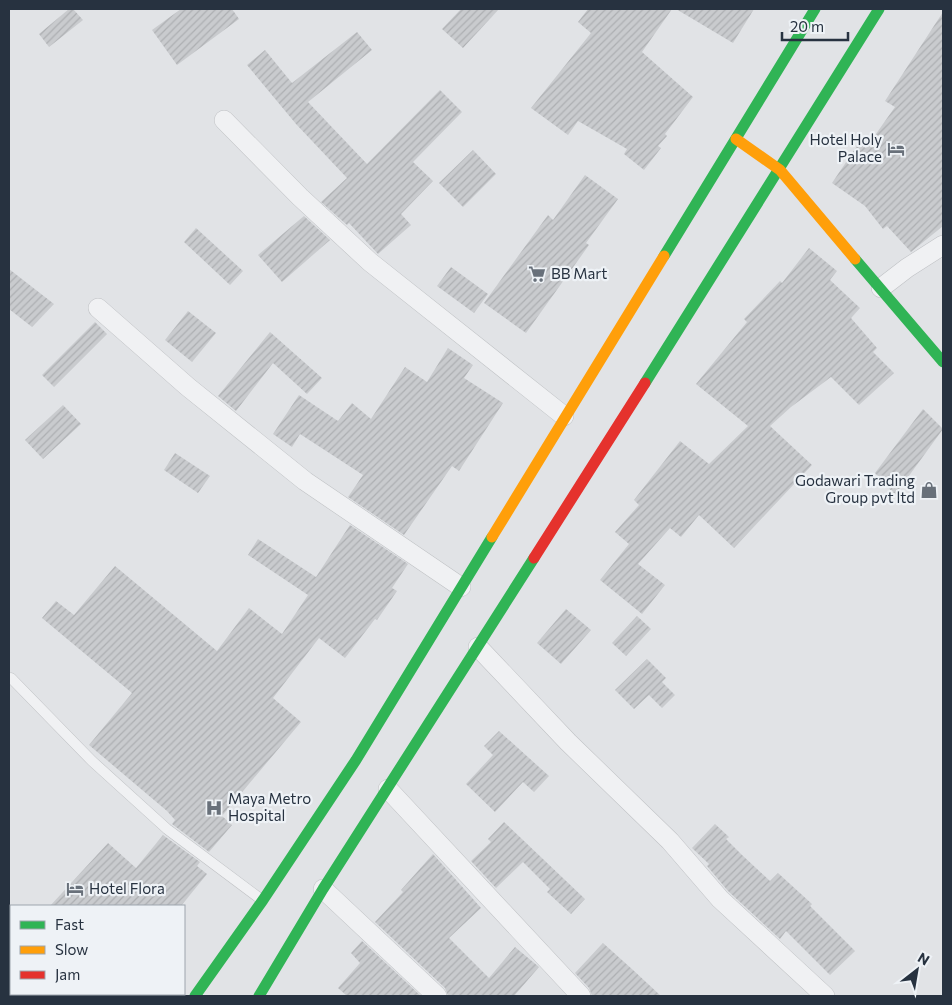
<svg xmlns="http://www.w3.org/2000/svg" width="952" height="1005" viewBox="0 0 952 1005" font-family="Commissioner,sans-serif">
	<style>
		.building { fill: url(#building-hatch) }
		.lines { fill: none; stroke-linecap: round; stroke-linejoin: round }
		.lane-casing { stroke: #bfc1c4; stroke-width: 11 }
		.street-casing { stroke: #bfc1c4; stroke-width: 20 }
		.lane { stroke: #f0f1f3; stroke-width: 10 }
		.street { stroke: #f0f1f3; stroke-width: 19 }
		.fast { stroke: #30b455; stroke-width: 11 }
		.slow { stroke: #ff9f0a; stroke-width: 11 }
		.jam { stroke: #e5322d; stroke-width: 11 }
		.labels { text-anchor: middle; stroke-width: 4.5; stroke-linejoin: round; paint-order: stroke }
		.poi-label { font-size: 15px; fill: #273240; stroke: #eef2f6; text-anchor: start }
	</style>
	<defs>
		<pattern id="building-hatch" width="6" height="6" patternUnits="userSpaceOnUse" patternTransform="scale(1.25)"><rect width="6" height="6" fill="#c9cbce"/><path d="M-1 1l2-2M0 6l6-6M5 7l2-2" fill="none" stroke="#adafb2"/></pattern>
	</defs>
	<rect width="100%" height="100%" fill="#e1e3e6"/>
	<g class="building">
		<path d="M69 9H73L83 20 49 47 39 34Z"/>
		<path d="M181 9H232L239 19 177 65 152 30Z"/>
		<path d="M461 9H499L463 48 442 29Z"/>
		<path d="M588 9H672L642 52 693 97 665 134 667 136 658 146 661 148 644 170 624 154 627 149 578 121 568 135 531 108 591 33 578 22Z"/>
		<path d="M676 9H754L733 43Z"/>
		<path d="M943 12V226L911 252 887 226 883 229 865 206 832 183 859 143 866 148 895 107 885 101Z"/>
		<path d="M357 32 372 50 308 102 367 164 440 90 462 112 413 162 433 181 401 214 411 225 378 254 349 223 347 225 321 202 347 178 296 124 247 65 265 50 292 83Z"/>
		<path d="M473 150 496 174 463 207 439 183Z"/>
		<path d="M585 175 618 199 586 243 589 245 526 333 484 303 548 215 553 220Z"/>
		<path d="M304 216 330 240 282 282 258 255Z"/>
		<path d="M196 228 243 271 230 285 184 242Z"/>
		<path d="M809 248 837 271 830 280 860 308 851 318 877 348 873 352 894 373 859 405 831 377 791 407 770 426 812 465 734 548 699 515 681 537 670 528 638 564 665 585 642 614 600 580 629 544 615 532 639 505 634 500 680 441 709 464 748 426 696 384 747 322 744 319 780 281 782 283Z"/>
		<path d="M451 267 488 294 474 313 437 286Z"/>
		<path d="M9 269 54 304 32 327 9 309Z"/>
		<path d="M188 311 216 333 192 362 165 340Z"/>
		<path d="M95 322 107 334 54 387 42 375Z"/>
		<path d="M270 332 322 378 307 394 273 363 236 411 218 396Z"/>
		<path d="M448 348 473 365 464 378 503 403 459 471 452 466 404 535 348 497 363 475 300 434 292 447 273 434 299 395 338 421 352 403 371 419 405 367 427 382Z"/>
		<path d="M63 405 81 424 43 459 25 440Z"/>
		<path d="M923 409 943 429 895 495 875 473Z"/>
		<path d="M175 453 210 476 198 493 164 470Z"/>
		<path d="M350 525 408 564 392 588 397 591 377 620 375 619 345 658 319 638 273 698 301 722 222 816 232 825 209 852 172 824 175 820 167 811 89 745 132 693 42 618 56 601 74 615 115 566 217 651 249 608 282 634 308 595 248 555 258 539 316 577Z"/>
		<path d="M566 609 591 630 561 664 537 643Z"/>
		<path d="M637 616 651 629 626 656 612 643Z"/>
		<path d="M647 659 666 678 662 682 675 695 662 708 649 695 634 709 615 690Z"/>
		<path d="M499 731 549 776 534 792 523 782 495 812 466 784 493 755 484 746Z"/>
		<path d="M504 822 585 899 571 914 547 892 550 889 523 862 496 888 471 861 491 842 488 839Z"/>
		<path d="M715 824 729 837 726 839 742 855 770 881 778 873 812 904 810 906 855 951 830 975 786 931 780 939 728 891 707 866 709 864 692 848Z"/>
		<path d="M163 835 200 862 197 866 207 874 181 906H50L108 843 136 868Z"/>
		<path d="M433 854 481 908 449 938 489 978 515 947 539 967 514 996H448L445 988 375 922 403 892 401 890Z"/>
		<path d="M362 941 421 996H347L338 988 360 963 351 953Z"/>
		<path d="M603 943 633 970 661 996H592L589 988 575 973Z"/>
	</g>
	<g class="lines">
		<g class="lane-casing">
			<path id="lane" d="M11 678 92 761 167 829 262 900"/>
		</g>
		<g class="street-casing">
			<g id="street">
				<path d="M224 120 300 197 370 262 564 416"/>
				<path d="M881 288 907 268 943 245"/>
				<path d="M98 308 188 387 305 481 461 587"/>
				<path d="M478 647 568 742 670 841 720 899 825 996"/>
				<path d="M388 789 581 996"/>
				<path d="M323 889 437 996"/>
			</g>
		</g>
		<use href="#lane" class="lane"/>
		<use href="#street" class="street"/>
		<g class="fast">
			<path d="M664 256 815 9"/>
			<path d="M855 259 943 362"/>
			<path d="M645 383 879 9"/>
			<path d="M195 996 263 900 356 760 492 537"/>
			<path d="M259 996 323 889 534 558"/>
		</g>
		<g class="slow">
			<path d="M736 139 780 170 855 259"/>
			<path d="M492 537 664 256"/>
		</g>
		<path class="jam" d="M534 558 645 383"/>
	</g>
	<defs>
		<g id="hotel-bare" transform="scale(1.35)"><path d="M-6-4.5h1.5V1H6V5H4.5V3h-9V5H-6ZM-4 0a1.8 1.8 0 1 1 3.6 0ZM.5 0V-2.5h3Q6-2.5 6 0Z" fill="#68707a" stroke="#eef2f6" stroke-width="2.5" paint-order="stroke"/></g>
		<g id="supermarket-bare" transform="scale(1.35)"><path d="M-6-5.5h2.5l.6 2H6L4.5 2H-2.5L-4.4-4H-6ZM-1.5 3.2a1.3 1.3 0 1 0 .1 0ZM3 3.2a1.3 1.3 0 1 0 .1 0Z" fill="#68707a" stroke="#eef2f6" stroke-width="2.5" paint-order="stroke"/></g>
		<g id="shop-bare" transform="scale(1.35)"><path d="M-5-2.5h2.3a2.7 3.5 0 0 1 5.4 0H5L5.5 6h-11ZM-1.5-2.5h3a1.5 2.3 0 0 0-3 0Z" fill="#68707a" stroke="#eef2f6" stroke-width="2.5" paint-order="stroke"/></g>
		<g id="hospital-bare" transform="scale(1.35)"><path d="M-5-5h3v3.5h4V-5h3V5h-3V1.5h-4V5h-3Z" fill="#68707a" stroke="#eef2f6" stroke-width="2.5" paint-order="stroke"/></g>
	</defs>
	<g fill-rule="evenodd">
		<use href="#hotel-bare" x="896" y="149"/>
		<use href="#supermarket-bare" x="537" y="274"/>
		<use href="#shop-bare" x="929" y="490"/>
		<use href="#hospital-bare" x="214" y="808"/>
		<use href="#hotel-bare" x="75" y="889"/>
	</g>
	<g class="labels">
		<g class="poi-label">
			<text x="882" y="145" text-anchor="end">Hotel Holy<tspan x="882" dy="17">Palace</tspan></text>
			<text x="551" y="279">BB Mart</text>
			<text x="915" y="486" text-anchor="end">Godawari Trading<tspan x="915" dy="17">Group pvt ltd</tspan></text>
			<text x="228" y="804">Maya Metro<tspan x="228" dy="17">Hospital</tspan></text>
			<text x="89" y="894">Hotel Flora</text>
		</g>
	</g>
	<rect width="952" height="1005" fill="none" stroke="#273240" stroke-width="20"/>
	<rect x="10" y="905" width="175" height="90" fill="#eef2f6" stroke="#9ea5ad"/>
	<rect x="20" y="921" width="25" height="8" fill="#30b455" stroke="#9ea5ad"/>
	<text x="55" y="930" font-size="15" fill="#273240">Fast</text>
	<rect x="20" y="946" width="25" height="8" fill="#ff9f0a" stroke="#9ea5ad"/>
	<text x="55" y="955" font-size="15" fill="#273240">Slow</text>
	<rect x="20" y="971" width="25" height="8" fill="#e5322d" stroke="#9ea5ad"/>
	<text x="55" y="980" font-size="15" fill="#273240">Jam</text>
	<g transform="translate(917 970) rotate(31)" stroke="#eef2f6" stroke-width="4" paint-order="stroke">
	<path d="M0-4L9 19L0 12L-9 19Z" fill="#273240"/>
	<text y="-8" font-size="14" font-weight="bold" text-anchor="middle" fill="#273240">N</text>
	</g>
	<path d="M782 32v8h66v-8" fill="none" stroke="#273240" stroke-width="2.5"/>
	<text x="790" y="32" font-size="15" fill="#273240" stroke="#eef2f6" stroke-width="4" paint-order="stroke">20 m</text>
</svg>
